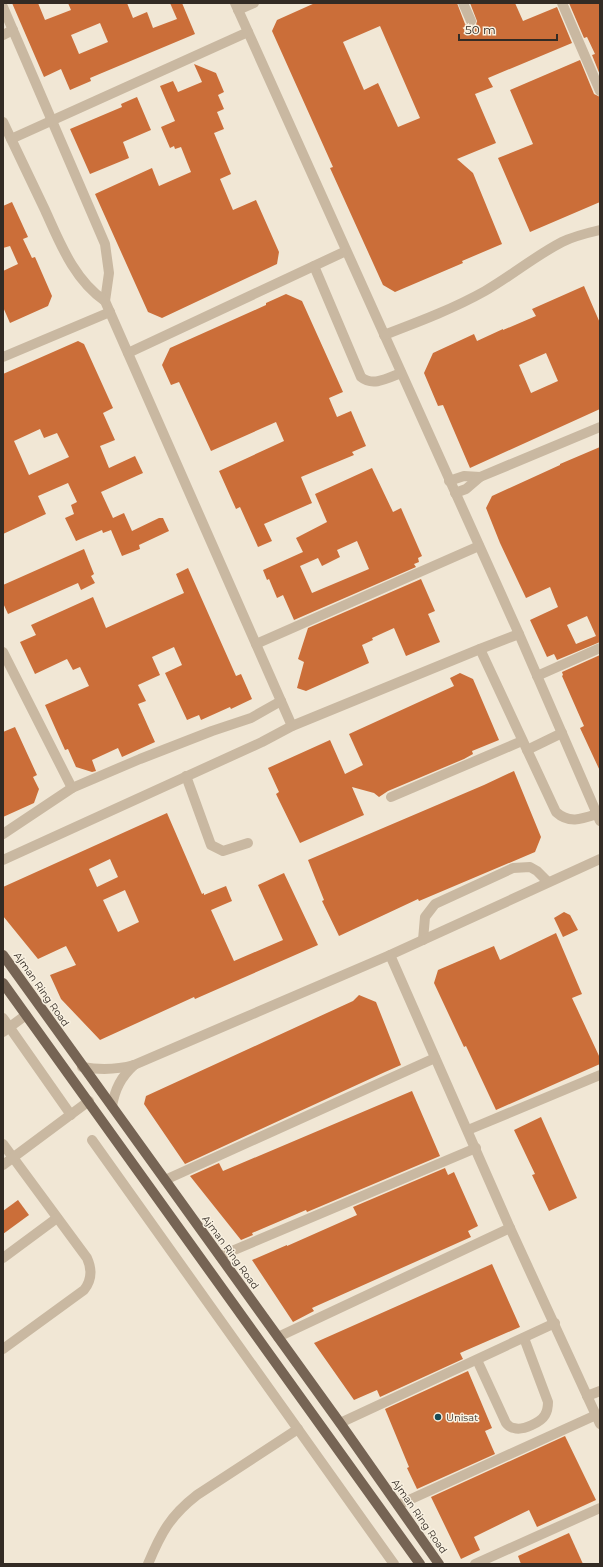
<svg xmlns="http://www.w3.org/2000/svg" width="603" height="1567" viewBox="0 0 603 1567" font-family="Montserrat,sans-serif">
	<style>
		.building { fill: #cb6e39; fill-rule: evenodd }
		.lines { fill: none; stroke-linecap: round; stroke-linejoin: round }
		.minor { stroke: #c9b8a1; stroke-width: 10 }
		.major { stroke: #766454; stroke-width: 10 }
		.poi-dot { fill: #194b56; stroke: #f9f1e1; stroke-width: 1.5 }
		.labels { text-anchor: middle; stroke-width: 3; stroke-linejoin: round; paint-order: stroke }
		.street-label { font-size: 10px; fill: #332b24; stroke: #f9f1e1 }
		.poi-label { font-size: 10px; fill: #332b24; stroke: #f9f1e1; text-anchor: start }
	</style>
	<rect width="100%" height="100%" fill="#f1e7d5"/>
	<g class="building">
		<path d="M12 3H38L45 20 71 10 68 3H127L133 18 147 12 153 28 177 19 170 3H182L195 34 90 78 91 81 70 90 61 69 44 77ZM100 23 108 42 79 54 71 35Z"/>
		<path d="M315 3H457L465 24 471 27 476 25 477 21 470 3H515L523 21 557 7 572 43 488 78 493 87 475 94 496 143 457 159 473 173 502 244 462 261 463 263 395 292 383 285 330 168 333 167 272 31 277 20ZM380 26 420 118 398 127 378 83 364 90 343 42Z"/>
		<path d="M569 3H600V75L592 55 595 54 587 37 584 38Z"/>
		<path d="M580 60 594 94 600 97V202L530 232 498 158 533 144 510 90Z"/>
		<path d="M194 64 216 73 224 92 218 95 224 109 217 112 224 129 214 133 231 174 220 179 233 210 256 200 279 252 277 264 162 318 148 312 95 194 152 168 159 186 191 172 181 147 175 149 174 146 170 148 161 127 175 121 160 86 173 81 178 92 202 82Z"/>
		<path d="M137 97 151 130 123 142 129 158 90 174 70 129 122 107 121 104Z"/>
		<path d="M12 202 28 237 23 239 32 258 35 257 52 296 48 306 10 323 3 307V271L18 264 10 246 3 248V206Z"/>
		<path d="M584 286 600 323V409L470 468 443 405 438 406 424 373 433 353 474 334 477 341 503 329V330L536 316 532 309ZM546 353 558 381 531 393 519 365Z"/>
		<path d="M286 294 302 301 343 392 329 398 337 417 351 411 366 446 352 452 354 455 301 477 312 503 264 524 272 541 258 547 240 507 236 509 219 471 284 441 276 422 211 451 179 382 171 385 162 365 170 348 266 305V303Z"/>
		<path d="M78 341 84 344 113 408 103 413 115 440 100 446 109 468 135 456 143 473 101 492 113 518 124 513 132 531 159 518H163L169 531 139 545 140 549 122 556 111 530 103 533 102 530 76 541 65 518 74 514 71 505 77 502 68 483 38 496 46 514 3 534V374ZM40 429 44 438 57 433 69 457 29 475 14 441Z"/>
		<path d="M600 447V642L557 660 554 654 547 657 530 620 558 607 550 587 526 598 500 543 486 508 492 496 560 465V464ZM587 616 596 636 576 644 567 625Z"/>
		<path d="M372 468 393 512 401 508 422 556 418 558 419 562 414 564 416 567 294 620 283 595 277 598 269 579 267 580 263 570 303 552 296 538 327 522 315 494ZM357 541 369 569 312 593 300 566 318 558 322 566 340 557 337 550Z"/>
		<path d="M84 549 94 574 91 576 95 583 81 590 78 583 8 614 3 603V585Z"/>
		<path d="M188 568 236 676 241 674 252 699 231 709 230 707 201 720 199 715 187 720 165 673 182 665 174 647 152 657 160 675 138 685 146 701 138 704 155 742 122 757 118 748 92 760 96 771 92 772 76 767 68 749 65 750 45 705 89 686 80 667 73 670 67 659 35 674 20 642 36 635 31 625 93 597 106 628 184 593 176 574Z"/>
		<path d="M421 579 435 611 428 614 440 642 406 656 394 628 372 638 373 640 362 645 369 663 306 691 297 688 304 662 298 659 308 628Z"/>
		<path d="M600 655V771L580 728 584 726 562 676 563 675 562 672Z"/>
		<path d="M460 673 473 679 499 740 472 751 473 754 464 759 388 791 379 797 374 793 352 787 364 815 300 843 276 794 279 792 268 768 330 740 345 774 363 765 349 734 454 686 450 678Z"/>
		<path d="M15 727 37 775 33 777 39 789 34 803 3 817V732Z"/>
		<path d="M514 771 541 837 535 852 419 901 418 899 339 936 322 901 324 900 308 860 484 785Z"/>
		<path d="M167 813 202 894 204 893V895L226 886 232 901 211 910 234 961 283 940 258 885 284 873 318 945 195 999 194 997 100 1040 61 999 50 975 76 965 66 946 38 959 3 916V887ZM110 859 118 877 97 887 89 869ZM125 890 139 922 118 932 103 900Z"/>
		<path d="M564 912 570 915 578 930 563 937 554 918Z"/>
		<path d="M556 933 582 994 572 998 600 1058V1064L496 1110 466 1046 464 1047 434 983 438 970 494 946 500 960Z"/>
		<path d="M359 995 376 1002 401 1065 385 1072 185 1164 144 1104 146 1096 353 1001Z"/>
		<path d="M412 1091 440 1156 307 1212 306 1210 252 1233 253 1235 241 1240 190 1176 219 1163 223 1171Z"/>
		<path d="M541 1117 577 1198 549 1211 532 1175 535 1174 514 1130Z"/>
		<path d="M445 1168 448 1175 454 1172 478 1226 468 1231 471 1237 312 1308 314 1311 293 1322 252 1260 287 1245V1246L357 1215 353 1207Z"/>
		<path d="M18 1200 29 1215 3 1234V1211Z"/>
		<path d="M492 1264 520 1327 460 1353 463 1359 380 1397 377 1390 354 1400 314 1343Z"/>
		<path d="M468 1371 492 1428 485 1431 495 1454 417 1489 407 1468 409 1467 385 1409Z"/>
		<path d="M565 1436 596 1500 537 1527 529 1510 474 1537 480 1550 461 1559 431 1497Z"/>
		<path d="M569 1533 583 1564H521L518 1556Z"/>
	</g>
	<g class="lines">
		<g class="minor">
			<path d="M235 3 519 634 600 821"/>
			<path d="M463 3 471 21"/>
			<path d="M562 3 600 91"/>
			<path d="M3 7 105 244 109 273 105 301"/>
			<path d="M238 10 254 3"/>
			<path d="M3 35 13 30"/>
			<path d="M3 122C17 151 31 181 45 210 60 243 74 280 105 301L292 726"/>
			<path d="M11 139 248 32"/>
			<path d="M314 266 361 377C373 387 388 378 401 373"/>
			<path d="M384 335C418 322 453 309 485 291 511 276 535 256 562 242 574 236 587 233 600 230"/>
			<path d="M128 353 346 251"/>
			<path d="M3 357 110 312"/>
			<path d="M449 481 464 476 480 477"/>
			<path d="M455 493 466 489 480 477 600 427"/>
			<path d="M256 644 479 546"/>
			<path d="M480 649 556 812C569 824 582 819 597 814"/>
			<path d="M3 652 72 788"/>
			<path d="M537 676 600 648"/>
			<path d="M527 750 562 733"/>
			<path d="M186 776 211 845 223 851 248 843"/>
			<path d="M391 797 522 741"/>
			<path d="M3 834 72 788 140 759 212 731 251 718 281 701"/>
			<path d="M3 860 262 742 292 726 480 649 519 634"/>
			<path d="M423 940 425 917 435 904 513 868 530 867 537 871 548 882"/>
			<path d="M390 955 510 1228 600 1424"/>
			<path d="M3 1018 71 1115"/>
			<path d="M3 1032 26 1015"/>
			<path d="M82 1067C100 1070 116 1070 134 1065L390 955 600 859"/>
			<path d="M112 1106C115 1089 121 1077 134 1065"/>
			<path d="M468 1130 600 1075"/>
			<path d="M92 1140 394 1564"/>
			<path d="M3 1144 87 1258C92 1269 92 1280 84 1290L3 1349"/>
			<path d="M3 1165 89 1101"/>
			<path d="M165 1180 435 1058"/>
			<path d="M220 1256 476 1148"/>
			<path d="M3 1258 57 1218"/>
			<path d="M278 1337 510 1228"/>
			<path d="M477 1360 506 1423C508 1425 510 1428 514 1428 523 1431 541 1422 545 1415 548 1410 548 1407 548 1402L524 1338"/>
			<path d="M587 1396 600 1391"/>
			<path d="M340 1423 555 1323"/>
			<path d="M398 1505 596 1415"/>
			<path d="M148 1564C161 1533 170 1516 197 1495L298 1429"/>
			<path d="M475 1564 600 1508"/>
		</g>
		<g class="major">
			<path d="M3 955 340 1423 439 1564"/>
			<path d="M3 983 420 1564"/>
		</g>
	</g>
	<circle class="poi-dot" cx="438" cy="1417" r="4"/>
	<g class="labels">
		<g class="street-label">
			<text transform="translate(42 989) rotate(55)" y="4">Ajman Ring Road</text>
			<text transform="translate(231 1252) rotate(54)" y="4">Ajman Ring Road</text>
			<text transform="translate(420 1516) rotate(55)" y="4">Ajman Ring Road</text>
		</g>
		<g class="poi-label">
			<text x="446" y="1421">Unisat</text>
		</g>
	</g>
	<rect width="603" height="1567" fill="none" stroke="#332b24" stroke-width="8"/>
	<path d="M459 34v6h98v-6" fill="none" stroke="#332b24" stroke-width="2"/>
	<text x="465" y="34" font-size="12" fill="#332b24" stroke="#f9f1e1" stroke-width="3" paint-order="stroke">50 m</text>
</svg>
